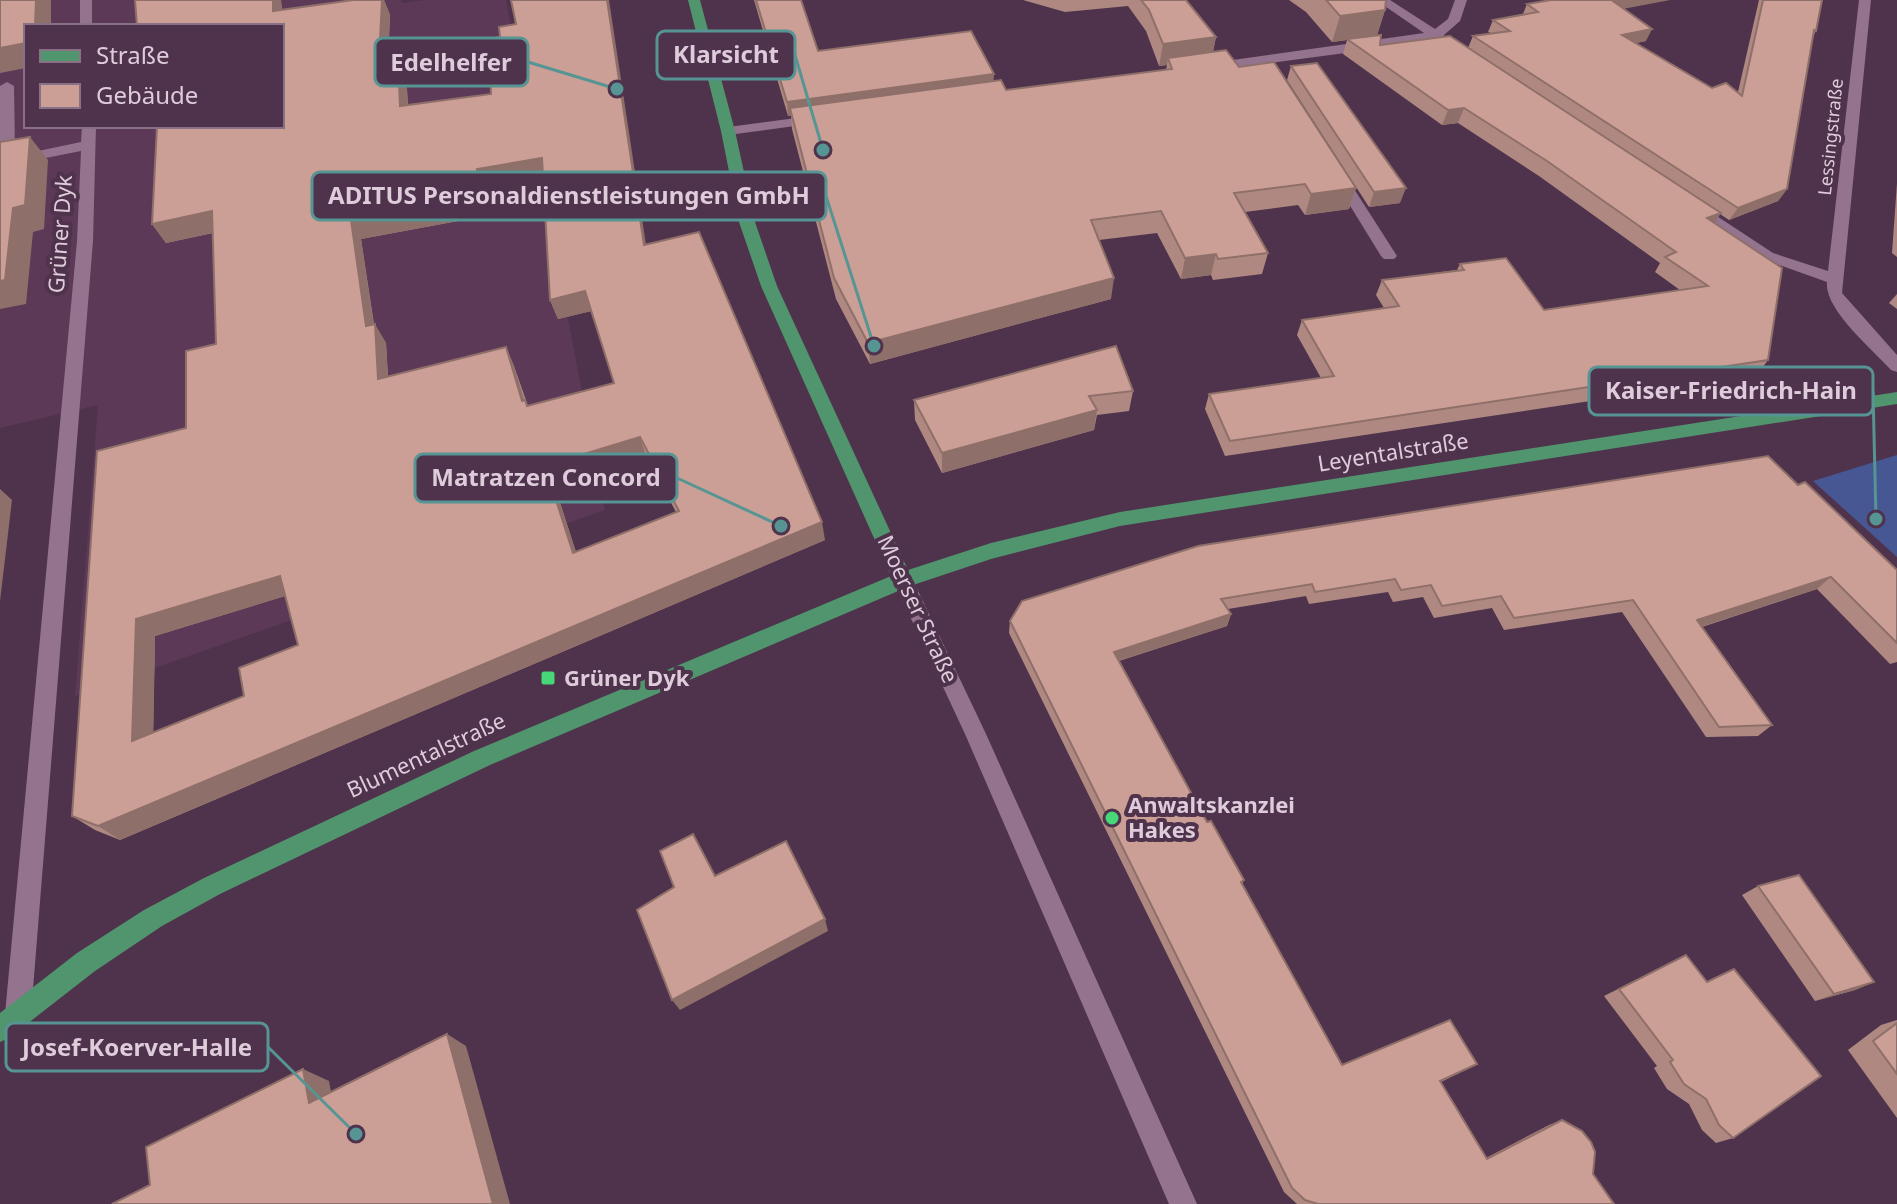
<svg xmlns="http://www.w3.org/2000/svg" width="1897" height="1204" viewBox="0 0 1897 1204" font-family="'Noto Sans',sans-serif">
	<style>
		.built { fill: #5b3957; fill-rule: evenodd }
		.green { fill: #475794 }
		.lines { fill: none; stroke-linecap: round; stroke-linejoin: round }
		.minor { fill: #93738e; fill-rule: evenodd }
		.major { fill: #50956e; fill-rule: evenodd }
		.wall { fill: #af8981; fill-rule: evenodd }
		.shaded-wall { fill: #8f6f69 }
		.building { fill: #cc9f96; stroke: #8f6f69; stroke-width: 2; fill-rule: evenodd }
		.poi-dot { fill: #47d779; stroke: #4f334c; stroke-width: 3 }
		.labels { text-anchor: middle; stroke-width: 8; stroke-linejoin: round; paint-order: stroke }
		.far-street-label { font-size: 18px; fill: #deccdb; stroke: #4f334c }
		.street-label { font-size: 22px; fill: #deccdb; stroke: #4f334c }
		.poi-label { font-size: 22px; font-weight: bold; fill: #deccdb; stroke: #4f334c; text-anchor: start }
		.leader { fill: none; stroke: #579494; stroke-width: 3 }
		.callout-dot { fill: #579494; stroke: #4f334c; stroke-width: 3 }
		.callout { fill: #4f334c; stroke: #579494; stroke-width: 3 }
		.callout-label { font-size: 24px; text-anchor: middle; font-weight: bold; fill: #deccdb }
	</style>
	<rect width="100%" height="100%" fill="#4f334c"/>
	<path class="built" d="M0 0H401L402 3 424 0H506L605 510 75 696 98 405 0 428ZM26 26H282V126H26Z"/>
	<path class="green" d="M1897 455V557L1813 481Z"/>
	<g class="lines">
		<g class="minor">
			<rect x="80" y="0" width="12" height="26"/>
			<path d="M1376 0H1390L1435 29 1448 19 1455 0H1467L1460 21 1444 35 1443 40 1211 71 1205 67 1211 63 1424 33Z"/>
			<path d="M1859 0H1871L1842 293 1897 355V372L1891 370C1872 349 1824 309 1827 282L1763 259 1685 206 1687 203H1697L1773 253 1828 271Z"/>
			<path d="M7 82 14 86 15 151 0 156V86Z"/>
			<path d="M819 115 824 116V122L728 135 721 131 728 127Z"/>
			<path d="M82 126H96L93 241 31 1014 27 1023 18 1027 9 1023 5 1014 77 241 81 151 0 167V159L81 142Z"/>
			<path d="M1340 174 1347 178 1397 256 1394 259H1384L1381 256 1333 178Z"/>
			<path d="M903 572 910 574 986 734 1197 1204H1169L965 734 893 580 896 574Z"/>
		</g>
		<path class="major" d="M688 0H700L735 131 755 222 777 286 908 570 991 543 1120 512 1897 392V404L1120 526 991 559 910 586 490 765 220 894 162 926 95 971 9 1038 0 1042V1013L77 953 144 910 204 878 474 751 891 576 761 286 739 222 721 131Z"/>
	</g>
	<g class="wall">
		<path d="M135 0H281L282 10 353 0H384L390 15 389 39 397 38 405 57 408 105 491 94 646 245 825 540 120 840 95 830 72 816 186 428 216 344 213 233 166 243 152 224 282 126ZM543 179 550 300 558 319 591 311 614 383 528 406 514 366 506 347 388 376 386 343 374 324 361 239 485 216 484 188ZM646 456 676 512 576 552 554 484ZM285 596 298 645 244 696 153 732 155 636Z"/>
		<path d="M754 0H801L818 51 993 81 1006 90 1166 70 1167 65 1159 66 1146 31 1128 6 1065 12 1023 0H1186L1216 37 1213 52 1239 67 1356 188 1349 209 1305 215 1298 205 1245 212 1268 253 1262 274 1213 280 1211 275 1181 279 1157 233 1099 240 1111 299 870 364 836 299 792 129 791 116H788Z"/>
		<path d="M1289 0H1386L1385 10 1377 35 1380 45 1468 48 1473 36 1491 33 1488 32 1493 20 1523 14 1527 4 1624 9 1646 41 1636 43 1712 88 1738 92 1759 0H1822L1816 31 1813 36 1787 189 1778 201 1729 220 1720 214 1714 223 1768 360 1756 376 1225 456 1205 409 1209 394 1321 378 1297 335 1302 320 1384 308 1376 295 1382 280 1457 270 1460 264 1544 310 1680 290 1655 272 1660 263 1539 176 1458 123 1442 125 1343 54 1347 40 1332 42 1306 12Z"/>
		<path d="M1291 66 1400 203 1369 207 1287 80Z"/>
		<path d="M1897 183V257L1892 253Z"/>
		<path d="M1897 294V309L1889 303Z"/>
		<path d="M1133 391 1129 411 1097 415 1094 430 942 473 915 420 914 400Z"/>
		<path d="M1798 485 1897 570V662L1890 664 1817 589 1702 627 1772 725 1758 736 1706 737 1622 612 1504 630 1492 608 1434 618 1423 597 1393 602 1388 592 1309 604 1306 596 1228 609 1231 614 1227 626 1119 661 1207 822 1244 880 1242 884 1342 1065 1477 1064 1441 1082 1486 1158 1549 1125 1562 1120 1593 1174 1614 1204H1297L1284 1192 1009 633 1010 621Z"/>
		<path d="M1758 886 1874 982 1855 990 1815 1001 1742 895Z"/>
		<path d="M1686 955 1733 1138 1716 1143 1702 1130 1689 1104 1667 1089 1654 1068 1657 1066 1604 996Z"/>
		<path d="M1897 1020V1118L1848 1050 1881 1025Z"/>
	</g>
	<g class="shaded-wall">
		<path d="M36 0H51V26H35Z"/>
		<path d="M273 0H281L283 30 273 11Z"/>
		<path d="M382 0H384L390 15 388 59 380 40Z"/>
		<path d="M607 0H609L649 265 644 245Z"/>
		<path d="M1616 0H1670L1607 12 1613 1Z"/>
		<path d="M1385 10 1377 36 1332 42 1340 16Z"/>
		<path d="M1652 29 1646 41 1616 47 1622 35Z"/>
		<path d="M1216 37 1211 59 1168 58 1167 65 1159 66 1163 44Z"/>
		<path d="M397 38 405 57 409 125 400 106Z"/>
		<path d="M26 43V68L0 73V48Z"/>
		<path d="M994 74 993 88 790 108 791 116H788L787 102Z"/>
		<path d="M1464 108 1458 123 1442 125 1448 110Z"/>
		<path d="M30 137 48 160 44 229 33 232 26 304 0 309V281L13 208Z"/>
		<path d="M542 158 549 178 484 188 485 216 361 239 376 340 375 324 386 343 389 398 378 379 366 326 351 220 477 169Z"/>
		<path d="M1356 188 1349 209 1305 215 1311 194Z"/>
		<path d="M1406 188 1400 203 1369 207 1374 192Z"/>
		<path d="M1787 189 1778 201 1729 220 1738 208Z"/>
		<path d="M212 211 225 230 166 243 152 224Z"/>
		<path d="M1721 213 1711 228 1707 218Z"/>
		<path d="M1216 254 1211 275 1181 279 1185 258Z"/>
		<path d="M1114 278 1111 299 870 364 868 343Z"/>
		<path d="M585 291 592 311 558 319 550 300Z"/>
		<path d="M506 347 514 366 530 420 522 401Z"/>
		<path d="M1097 410 1094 430 942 473V453Z"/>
		<path d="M640 437 646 456 554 484 582 571 573 553 545 466Z"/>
		<path d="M0 489 12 500 0 601Z"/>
		<path d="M822 522 825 540 120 840 98 826Z"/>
		<path d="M280 576 295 593 155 636 153 756 132 741 136 619Z"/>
		<path d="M1831 577 1817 589 1685 632 1697 620Z"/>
		<path d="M1231 614 1227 626 1111 663 1114 652Z"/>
		<path d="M825 919 828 931 680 1010 672 1000Z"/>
		<path d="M1874 982 1855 990 1815 1001 1834 994Z"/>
		<path d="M447 1034 466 1046 510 1204H493Z"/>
		<path d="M303 1069 329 1081 335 1113 309 1103Z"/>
	</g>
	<g class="building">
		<path d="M0 0H36L35 26H26V43L0 48Z"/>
		<path d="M135 0H273V11L353 0H382L380 40 397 38 400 106 491 94 489 39 500 37 499 27 516 24 511 0H607L644 245 699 232 822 522 98 826 72 816 97 451 186 428V351L216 344 212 211 152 224 157 126H282V26H137ZM542 158 550 300 585 291 614 383 527 406 525 400 522 401 506 347 378 379 375 324 366 326 351 220 477 196V169ZM640 437 679 511 573 553 545 466ZM280 576 298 645 239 668 244 696 132 741 136 619Z"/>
		<path d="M756 0H801L818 51 971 31 994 74 787 102Z"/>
		<path d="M1141 0H1186L1216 37 1163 44 1149 10Z"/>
		<path d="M1326 0H1386L1385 10 1340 16Z"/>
		<path d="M1551 0H1616L1613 1 1652 29 1622 35 1712 88 1726 83 1742 96 1763 0H1822L1816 31 1814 30 1787 189 1738 208 1473 36 1510 31 1493 20 1538 12 1527 4Z"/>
		<path d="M1381 35 1380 45 1450 36 1721 213 1707 218 1782 268 1768 360 1230 441 1209 394 1334 376 1302 320 1399 306 1382 280 1464 270 1460 264 1506 258 1544 310 1708 286 1665 257 1676 252 1547 161 1464 108 1448 110 1347 39Z"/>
		<path d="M1226 50 1239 67 1274 62 1356 188 1311 194 1305 184 1234 193 1268 253 1218 259 1216 254 1185 258 1161 211 1091 220 1114 278 868 343 834 278 790 108 1001 80 1006 90 1172 69 1168 58Z"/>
		<path d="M1317 63 1406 188 1374 192 1291 66Z"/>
		<path d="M30 137 25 205 13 208 5 280 0 281V142Z"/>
		<path d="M1116 346 1133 391 1089 396 1097 410 942 453 914 400Z"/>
		<path d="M1768 456 1798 485 1805 482 1897 570V643L1831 577 1697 620 1772 725 1719 727 1633 600 1514 618 1501 596 1442 606 1431 585 1401 590 1395 579 1315 592 1312 584 1221 599 1231 614 1114 652 1207 822 1211 821 1244 880 1241 882 1342 1065 1450 1020 1477 1064 1440 1081 1487 1159 1562 1120 1582 1131 1591 1142 1595 1152 1593 1174 1614 1204H1318L1305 1200 1292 1188 1010 621 1022 601 1198 546Z"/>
		<path d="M693 834 715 876 786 841 825 919 672 1000 637 910 674 887 660 851Z"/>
		<path d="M1799 875 1874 982 1834 994 1758 886Z"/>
		<path d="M1686 955 1707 982 1734 969 1821 1076 1733 1138 1719 1125 1706 1099 1684 1084 1670 1062 1673 1060 1619 989Z"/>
		<path d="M1897 1023V1074L1873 1041Z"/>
		<path d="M447 1034 493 1204H112L150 1185 146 1147 303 1069 309 1103Z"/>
	</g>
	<g class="poi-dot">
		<rect x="540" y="670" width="16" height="16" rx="4"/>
		<circle cx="1112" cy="818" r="8"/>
	</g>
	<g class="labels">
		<g class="far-street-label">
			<text transform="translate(1831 137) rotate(-84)" y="6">Lessingstraße</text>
		</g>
		<g class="street-label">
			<text transform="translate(60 234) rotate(-86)" y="8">Grüner Dyk</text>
			<text transform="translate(1393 452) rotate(-9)" y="8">Leyentalstraße</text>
			<text transform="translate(918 609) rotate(65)" y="8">Moerser Straße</text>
			<text transform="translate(426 755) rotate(-25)" y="8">Blumentalstraße</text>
		</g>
		<g class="poi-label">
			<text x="564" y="686">Grüner Dyk</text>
			<text x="1128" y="813">Anwaltskanzlei<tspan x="1128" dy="25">Hakes</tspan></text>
		</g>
	</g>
	<path class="leader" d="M823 150L795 55M617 89L528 62M874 346L826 196M1876 519L1873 391M781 526L677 478M356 1134L268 1047"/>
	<g class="callout-dot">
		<circle cx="823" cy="150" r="8"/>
		<circle cx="617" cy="89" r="8"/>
		<circle cx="874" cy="346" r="8"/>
		<circle cx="1876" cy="519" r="8"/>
		<circle cx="781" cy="526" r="8"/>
		<circle cx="356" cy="1134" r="8"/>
	</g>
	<g class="callout">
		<rect x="657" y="31" width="138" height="48" rx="8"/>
		<rect x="375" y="38" width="153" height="48" rx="8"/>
		<rect x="312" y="172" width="514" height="48" rx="8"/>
		<rect x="1589" y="367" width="284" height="48" rx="8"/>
		<rect x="415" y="454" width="262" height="48" rx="8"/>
		<rect x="6" y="1023" width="262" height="48" rx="8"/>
	</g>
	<g class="callout-label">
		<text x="726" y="63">Klarsicht</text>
		<text x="451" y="71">Edelhelfer</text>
		<text x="569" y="204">ADITUS Personaldienstleistungen GmbH</text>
		<text x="1731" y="399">Kaiser-Friedrich-Hain</text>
		<text x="546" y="486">Matratzen Concord</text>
		<text x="137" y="1056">Josef-Koerver-Halle</text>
	</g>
	<rect x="24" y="24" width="260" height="104" fill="#4f334c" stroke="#887085" stroke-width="2"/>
	<rect x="40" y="50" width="40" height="12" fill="#50956e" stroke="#887085" stroke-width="2"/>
	<text x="96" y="64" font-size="24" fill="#deccdb">Straße</text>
	<rect x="40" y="84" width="40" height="24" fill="#cc9f96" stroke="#887085" stroke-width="2"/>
	<text x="96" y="104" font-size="24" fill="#deccdb">Gebäude</text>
</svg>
